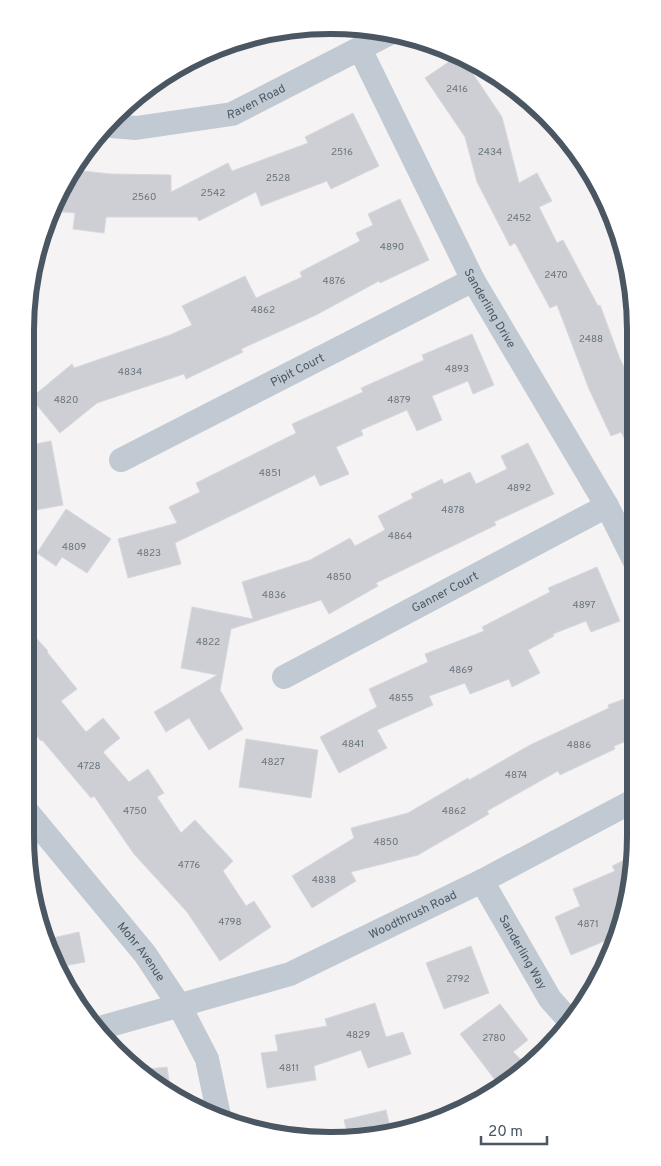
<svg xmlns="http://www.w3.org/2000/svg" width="661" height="1166" viewBox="0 0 661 1166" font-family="Overpass,sans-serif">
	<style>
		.building { fill: #cdcfd5; stroke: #d7d9de }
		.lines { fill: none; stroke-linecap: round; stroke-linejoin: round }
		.street { stroke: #c1cad2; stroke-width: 24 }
		.labels { text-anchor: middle; stroke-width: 5; stroke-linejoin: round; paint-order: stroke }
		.number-label { font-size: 10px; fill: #6b747e }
		.street-label { font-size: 12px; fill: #4a5661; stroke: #fff }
		.rim { fill: none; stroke: #4a5661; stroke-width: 6 }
	</style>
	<rect width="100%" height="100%" fill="#f5f3f3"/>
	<g class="building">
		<path d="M456 57 463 59 502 117 519 183 537 173 552 201 539 207 557 243 563 240 598 306 600 305 620 359 634 387V457L621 432 611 436 589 389 557 305 550 308 515 243 510 246 477 182 465 137 425 78Z"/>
		<path d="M353 113 379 166 331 189 327 181 261 206 256 192 199 221 197 217H106L104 233 73 229 75 213 52 211 66 178 73 170 111 174 171 175V192L228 163 232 171 308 143 305 137Z"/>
		<path d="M400 199 429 260 380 283 379 281 316 315 241 349 243 352 186 379 184 374 97 403 60 433 31 398 72 364 74 368 170 335 192 325 182 306 245 276 256 298 302 277 300 272 360 241 356 233 373 225 368 214Z"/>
		<path d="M472 334 494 385 473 394 468 381 432 396 442 420 417 431 407 410 361 430 363 435 336 447 349 474 320 486 315 475 175 543 181 564 128 578 118 539 177 523 169 507 200 492 196 483 296 433 292 424 363 392 361 388 424 360 422 355Z"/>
		<path d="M51 441 63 505 25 512V446Z"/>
		<path d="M528 443 554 494 494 522 496 525 376 583 378 586 329 614 321 600 231 629 220 690 243 729 209 750 189 718 166 732 154 712 217 675 181 668 192 607 253 619 242 582 310 560 350 538 355 546 385 530 378 516 413 498 411 494 442 479 444 484 470 472 476 484 507 469 501 456Z"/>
		<path d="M66 509 111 539 87 573 62 557 56 566 37 553Z"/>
		<path d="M597 567 620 621 591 632 586 621 553 634 554 636 528 650 540 673 512 687 509 679 470 694 465 683 429 696 433 705 377 730 387 748 339 773 320 737 377 707 369 689 428 662 425 654 484 631 482 627 550 592 548 588Z"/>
		<path d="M25 626 48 651 47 652 77 689 61 701 86 732 103 718 120 738 103 752 129 782 148 769 164 793 157 797 181 833 195 820 233 861 223 871 246 906 254 901 271 927 220 961 187 912 134 854 94 796 91 798 42 740 41 741 25 722Z"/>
		<path d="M635 695V738L614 746 615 749 560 775 558 771 487 811 489 814 418 855 351 872 356 881 312 908 292 876 354 838 351 828 408 813 468 778 469 780 530 745 609 708 608 705Z"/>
		<path d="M246 739 318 750 311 798 239 787Z"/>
		<path d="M635 855 619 935 571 955 555 917 580 906 573 889 615 871 612 866Z"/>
		<path d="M79 932 85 962 59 967 44 940Z"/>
		<path d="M471 946 489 993 444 1009 426 963Z"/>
		<path d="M375 1003 386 1037 403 1032 411 1054 368 1068 361 1050 314 1066 316 1080 267 1088 261 1053 278 1051 275 1035 327 1026 325 1019Z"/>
		<path d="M500 1004 528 1040 513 1052 529 1067 499 1085 460 1034Z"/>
		<path d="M167 1067 171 1094 161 1089 140 1070Z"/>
		<path d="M386 1110 391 1131 349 1140 344 1120Z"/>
	</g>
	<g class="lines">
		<g class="street">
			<path id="s1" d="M360 49 473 280 607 506 634 560"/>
			<path id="s2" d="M111 126 136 128 232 114 388 34"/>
			<path id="s3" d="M121 460 473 280"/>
			<path id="s4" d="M284 677 607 506"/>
			<path id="s5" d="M25 809 145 954 179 1005 207 1059 219 1116"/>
			<path id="s6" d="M482 881 550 999 569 1020"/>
			<path id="s7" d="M96 1029 290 974 482 881 635 800"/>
		</g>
	</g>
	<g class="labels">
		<g class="number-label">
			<text x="457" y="92">2416</text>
			<text x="342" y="155">2516</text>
			<text x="490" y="155">2434</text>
			<text x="278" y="181">2528</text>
			<text x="213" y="196">2542</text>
			<text x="144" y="200">2560</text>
			<text x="519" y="221">2452</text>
			<text x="392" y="250">4890</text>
			<text x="556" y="278">2470</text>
			<text x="334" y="284">4876</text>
			<text x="263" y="313">4862</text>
			<text x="591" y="342">2488</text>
			<text x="457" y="372">4893</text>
			<text x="130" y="375">4834</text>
			<text x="66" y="403">4820</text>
			<text x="399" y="403">4879</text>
			<text x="270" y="476">4851</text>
			<text x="519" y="491">4892</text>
			<text x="453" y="513">4878</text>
			<text x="400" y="539">4864</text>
			<text x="74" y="550">4809</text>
			<text x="149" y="556">4823</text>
			<text x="339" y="580">4850</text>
			<text x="274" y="598">4836</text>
			<text x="584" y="608">4897</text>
			<text x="208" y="645">4822</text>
			<text x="461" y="673">4869</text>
			<text x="401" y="701">4855</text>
			<text x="353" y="747">4841</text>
			<text x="579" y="748">4886</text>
			<text x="273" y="765">4827</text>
			<text x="89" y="769">4728</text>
			<text x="516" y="778">4874</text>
			<text x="135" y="814">4750</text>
			<text x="454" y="814">4862</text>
			<text x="386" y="845">4850</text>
			<text x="189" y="868">4776</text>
			<text x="324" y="883">4838</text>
			<text x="230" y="925">4798</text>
			<text x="588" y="927">4871</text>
			<text x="458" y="982">2792</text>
			<text x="358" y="1038">4829</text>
			<text x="494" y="1041">2780</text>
			<text x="289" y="1071">4811</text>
		</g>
		<g class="street-label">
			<text dy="4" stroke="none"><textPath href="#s2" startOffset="149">Raven Road</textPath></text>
			<text dy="4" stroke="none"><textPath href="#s1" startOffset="290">Sanderling Drive</textPath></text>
			<text dy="4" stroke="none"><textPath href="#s3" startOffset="198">Pipit Court</textPath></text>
			<text dy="4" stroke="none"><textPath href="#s4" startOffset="182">Ganner Court</textPath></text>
			<text dy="4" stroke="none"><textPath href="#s7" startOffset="338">Woodthrush Road</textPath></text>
			<text dy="4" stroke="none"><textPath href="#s5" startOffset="184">Mohr Avenue</textPath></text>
			<text dy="4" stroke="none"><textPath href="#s6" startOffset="82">Sanderling Way</textPath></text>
		</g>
	</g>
	<path d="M0 0H661V1166H0ZM330 34H331A296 296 0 0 1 627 330V836A296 296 0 0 1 331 1132H330A296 296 0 0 1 34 836V330A296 296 0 0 1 330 34Z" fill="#fff" fill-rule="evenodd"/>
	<path class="rim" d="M330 34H331A296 296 0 0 1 627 330V836A296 296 0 0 1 331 1132H330A296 296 0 0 1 34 836V330A296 296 0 0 1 330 34Z"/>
	<path d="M481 1136v8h66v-8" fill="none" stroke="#4a5661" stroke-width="2.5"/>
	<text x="488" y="1136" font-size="15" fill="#4a5661" stroke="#ffffff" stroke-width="4" paint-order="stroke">20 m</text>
</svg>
